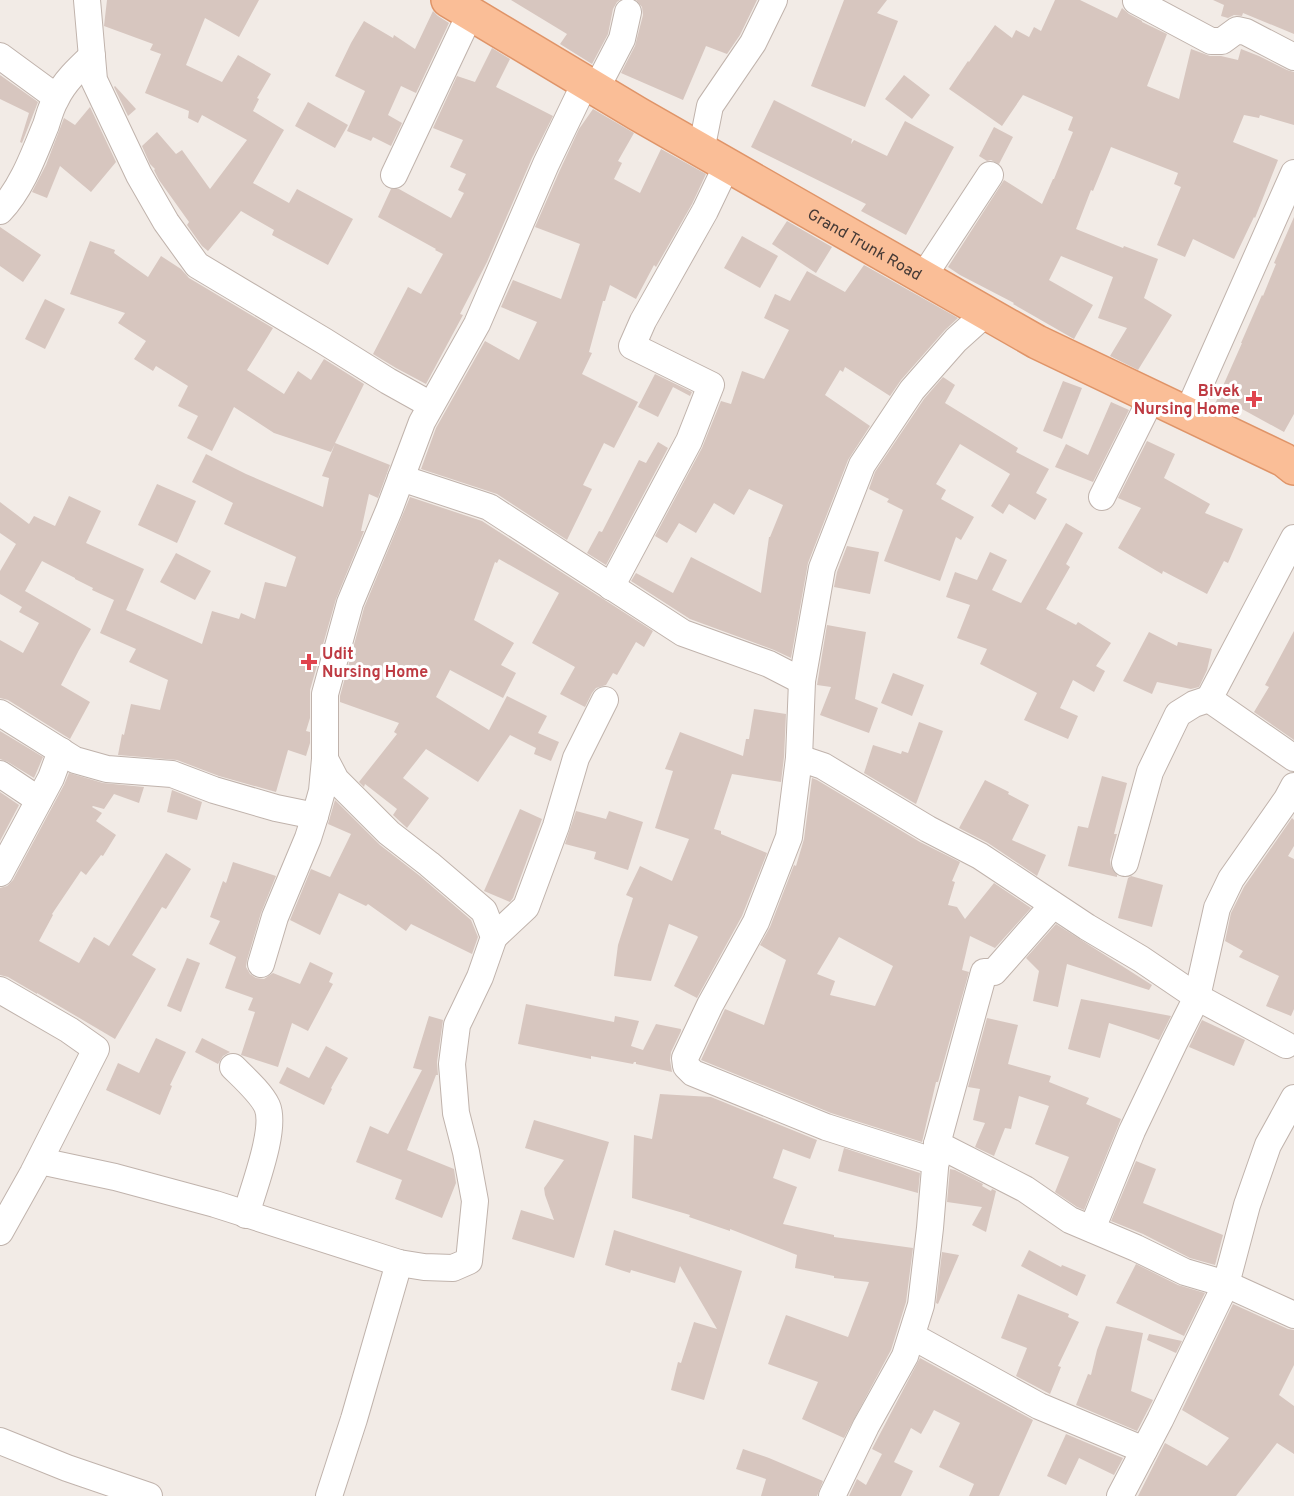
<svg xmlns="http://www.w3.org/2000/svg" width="1294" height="1496" viewBox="0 0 1294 1496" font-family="Overpass,sans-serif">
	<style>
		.building { fill: #d7c6bf; fill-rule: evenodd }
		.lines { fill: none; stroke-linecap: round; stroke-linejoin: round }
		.minor-casing { stroke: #c0b3ac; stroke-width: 28 }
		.major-casing { stroke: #df9468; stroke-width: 36 }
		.minor { stroke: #fff; stroke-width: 26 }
		.major { stroke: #fabe97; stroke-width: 33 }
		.health-dot { fill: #e0444e; stroke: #fff; stroke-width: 2 }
		.labels { text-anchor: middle; stroke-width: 6; stroke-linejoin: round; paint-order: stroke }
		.street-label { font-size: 16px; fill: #453a36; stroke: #fff }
		.health-label { font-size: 16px; font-weight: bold; fill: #be3a42; stroke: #fff; text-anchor: end }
	</style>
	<rect width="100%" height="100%" fill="#f2ebe6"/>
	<g class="building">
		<path d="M107 0H259L239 37 205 18 186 65 222 82 238 55 271 74 257 98 259 99 253 111 284 130 253 183 289 203 297 189 353 219 328 265 272 235 274 230 241 211 208 251 202 246 187 225 189 222 159 180 154 170 155 169 150 164 142 146 157 132 176 154 182 150 210 189 247 140 202 115 198 123 188 118 189 111 145 93 161 54 150 50 153 44 104 26Z"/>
		<path d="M511 0H620L617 2 613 9 608 34 592 64 560 44 567 34Z"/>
		<path d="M636 0H757L740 35 727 54 706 46 683 100 621 73 635 46 643 15 642 7Z"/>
		<path d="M844 0H887L877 13 898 21 865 107 811 86Z"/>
		<path d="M1055 0H1080L1117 18 1122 8 1129 14 1142 21V22L1167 34 1147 86 1179 99 1191 49 1210 56H1221L1238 60 1241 49 1259 56 1287 70 1294 72V125L1260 115 1259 118 1244 115 1233 142 1278 160 1255 218 1254 217 1234 259 1193 239 1185 257 1157 245 1181 187 1174 184 1178 173 1111 147 1093 191 1091 190 1076 229 1123 248 1124 246 1158 259 1144 298 1172 315 1138 370 1110 356 1127 328 1098 318 1113 277 1061 256 1049 280 1093 305 1074 339 1013 304 1014 303 960 275 948 267 1004 180 1042 204 1053 179H1054L1073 132 1068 130 1073 117 1023 95 1002 126 949 89 968 61 969 62 995 25 1012 38 1016 30 1029 37 1034 27 1041 31Z"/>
		<path d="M1213 0H1294V34L1243 13 1242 16 1234 15 1228 18 1221 16 1224 5Z"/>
		<path d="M433 11 438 16 449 23 416 93 401 86 388 115 402 123 391 146 373 137 371 141 347 131 365 91 335 76 351 43 364 21 393 38 394 35 415 49Z"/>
		<path d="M492 48 510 59 496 87 553 116 532 158 487 262 460 314 463 315 426 384 396 368 373 354 408 287 421 294 443 254 435 250 436 249 378 217 391 189H399L451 218 464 193 458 190 466 174 450 167 463 140 433 128 457 76 475 82Z"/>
		<path d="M0 75 38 102 22 143 20 142 29 113 0 99Z"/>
		<path d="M904 75 930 95 912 119 885 99Z"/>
		<path d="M115 86 136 109 128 116 114 87Z"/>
		<path d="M774 100 852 139 851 144 854 140 887 156 905 121 954 147 906 235 861 211 866 204 751 147Z"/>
		<path d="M308 102 348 125 335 148 295 126Z"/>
		<path d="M90 107 116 162 91 192 60 166 47 198 32 192 46 165 64 118 75 125Z"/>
		<path d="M593 109 634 133 618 161 622 163 614 179 640 193 661 149 706 174 692 204 656 267 654 265 636 299 610 285 605 301H603L589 352 592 353 582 374 638 402 614 448 604 443 583 485 592 489 567 540 497 494 421 469 436 428 485 341 519 360 537 322 501 307 513 280 561 299 580 244 535 227 560 170 579 129Z"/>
		<path d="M994 127 1013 137 999 164 991 160 987 161 979 156Z"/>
		<path d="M1294 217V414L1284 432 1242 409 1239 414 1215 404 1242 343H1241L1262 295 1263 296 1276 264 1274 263Z"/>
		<path d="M787 221 832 247 816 273 772 244Z"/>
		<path d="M0 227 41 255 23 282 0 266Z"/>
		<path d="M742 236 778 256 760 288 724 268Z"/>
		<path d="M90 241 115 250 114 253 148 277 161 256 181 269 189 278 273 328 247 370 284 394 298 371 311 380 324 359 364 384 335 443 390 465 378 498 369 494 361 531H364L336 599 310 690V718L306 731 310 732V743L306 756 288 750 276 792 219 776 177 760 118 755 122 734 124 735 131 704 160 710 168 680 129 662 136 649 100 633 114 600 92 590 93 588 75 579V578L42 561 25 591 91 629 79 650 61 685 90 702 70 739 8 700 0 698V640L23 653 39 623 19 612 22 607 0 594V571L16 544 0 533V502L29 524 34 516 55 526 69 496 101 511 86 543 144 569 126 610 202 644 212 611 239 619 241 613 255 619 265 582 286 587 296 557 224 524 233 503 192 482 206 454 246 474 323 507 329 478 322 476 335 444 331 452 274 433 234 407 212 451 187 438 198 416 178 406 188 386 156 366 153 371 134 359 146 341 118 323 125 313 70 294Z"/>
		<path d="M864 265 958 318 945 330 901 380 890 396 845 367 843 372 840 370 825 395 870 426 848 460 808 563 791 658 774 650 690 619 631 581 636 573 673 593 691 557 761 593 769 537H770L783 505 749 489 734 515 714 503 696 533 679 523 667 543 655 536 702 448 721 401 731 404 742 371 764 379 789 330 764 318 775 294 790 301 807 271 845 292Z"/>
		<path d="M45 299 65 309 45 349 25 339Z"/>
		<path d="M655 374 692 392 690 396 673 387 658 417 638 407Z"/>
		<path d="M943 377 955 385 945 403 1018 448 1016 452 1049 469 1036 493 1047 499 1035 520 1009 504 1003 514 991 506 1010 474 960 444 936 484 946 490 941 499 974 517 961 540 956 537 940 581 884 561 903 510 887 502 889 499 869 489 875 472 924 399Z"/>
		<path d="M1063 381 1082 388 1062 439 1043 431Z"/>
		<path d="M1111 402 1129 410 1093 482 1055 467 1066 444 1088 455Z"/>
		<path d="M1147 441 1175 454 1164 478 1210 504 1205 513 1243 529 1228 563 1224 561 1207 594 1163 571 1162 574 1118 548 1141 508 1118 498Z"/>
		<path d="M658 442 668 448 606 565 587 553 599 531 602 532 639 460 646 463Z"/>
		<path d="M157 484 196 501 177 543 138 525Z"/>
		<path d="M410 497 482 521 653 631 644 647 636 642 617 675 613 673 606 685 596 688 592 693 585 707 560 694 575 667 532 643 559 593 499 559 497 563 495 562 474 620 514 643 501 665 516 673 503 698 450 670 436 697 489 730 507 696 547 716 538 733 559 742 551 761 534 754 536 748 510 735 478 782 426 749 403 778 429 798 407 828 393 815 397 809 365 784 364 787 359 782 397 734 394 732 399 723 340 702V696L364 608Z"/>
		<path d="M1066 523 1083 533 1066 564 1070 567 1046 609 1076 625 1078 622 1111 643 1096 666 1105 671 1094 692 1073 680 1060 708 1078 716 1068 739 1024 720 1037 693 980 664 987 649 957 638 970 605 946 597 955 572 977 580 990 552 1007 560 992 590 1021 603Z"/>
		<path d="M847 546 879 552 870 594 834 587 837 572Z"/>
		<path d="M176 553 211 571 195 600 160 582Z"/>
		<path d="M827 625 866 632 855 699 878 708 869 733 820 715 831 687 817 685Z"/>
		<path d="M1294 631V740L1254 712 1269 687 1265 685Z"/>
		<path d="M1149 632 1177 646 1178 642 1212 649 1207 670 1199 687 1191 689 1157 682 1152 694 1123 681Z"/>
		<path d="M893 673 924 685 912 716 881 703Z"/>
		<path d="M754 709 786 714 784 757 781 782 732 774 714 829 721 831V834L767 853 742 916 697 998 674 986 698 937 697 936 669 924 651 981 614 976 618 945 633 898 626 895 640 866 672 881 689 839 655 828 673 771 665 769 680 732 743 756 746 739H749Z"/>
		<path d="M919 722 943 731 916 804 864 773 873 745 901 754 902 751 908 753Z"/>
		<path d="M0 731 43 757 34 778 8 762 0 759Z"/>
		<path d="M69 773 103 783 144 787 139 803 114 794 104 809 93 806 92 807 102 813 96 821 116 835 103 856 101 855 86 875 81 871 52 914 53 915 39 941 79 963 94 937 109 946 166 853 191 869 166 909 162 907 132 955 156 969 115 1039 37 993V994L8 977 0 975V888L7 886 13 880 64 785Z"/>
		<path d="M1102 776 1127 783 1114 834H1117L1110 860 1111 867 1117 875V877L1068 866 1078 826 1088 828Z"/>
		<path d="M812 778 817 780 920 842 960 862 952 881 955 882 948 905 957 907 965 919 994 883 1031 908 995 948 970 936 962 970 969 972 938 1082H936L922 1142 831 1113 701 1060 725 1009 764 1025 786 960 760 945 770 927 794 865 796 866 804 839ZM839 937 893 966 875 1006 830 995 835 981 817 974Z"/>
		<path d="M985 780 1009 792 1008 794 1029 805 1012 840 1046 855 1037 876 988 843 959 828Z"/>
		<path d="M172 790 202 802 197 820 167 812Z"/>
		<path d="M0 792 19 805 0 841Z"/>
		<path d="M335 800 380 845 420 876 471 920 478 937 472 954 411 924 406 931 368 904 366 906 339 893 320 935 290 920 311 869 330 877 351 834 328 824Z"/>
		<path d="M520 809 542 819 513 898 510 902 484 891Z"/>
		<path d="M576 811 606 819 609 811 643 822 628 870 594 859 596 852 565 844Z"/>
		<path d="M1292 818 1294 820V846L1288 856 1294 859V1009L1291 1016 1266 1006 1279 976 1239 957 1243 951 1225 941 1231 913 1244 887Z"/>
		<path d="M233 862 276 876 261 913 247 960 246 967 250 974 256 978 264 979 273 973 300 984 310 962 333 973 329 982 333 984 308 1031 292 1023 278 1067 241 1055 255 1012 248 1010 253 998 225 988 236 957 209 944 220 921 210 917 223 881 226 883Z"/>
		<path d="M1131 876 1163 885 1152 927 1118 918 1128 878Z"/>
		<path d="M1056 924 1152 985 1149 990 1067 964 1058 1007 1033 1001 1039 971 1026 958Z"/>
		<path d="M187 958 200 963 181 1012 167 1006Z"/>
		<path d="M1081 999 1171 1016 1159 1040 1143 1034 1109 1023 1100 1058 1068 1049Z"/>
		<path d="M526 1004 614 1022 615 1016 639 1021 631 1046 643 1050 656 1024 681 1029V1031L671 1052 670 1060 672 1072 636 1064V1062H634L633 1064 591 1056V1059L518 1044Z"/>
		<path d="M429 1016 443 1020 437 1062 438 1075H436L407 1150 454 1169 456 1183 442 1218 395 1199 402 1180 356 1162 370 1126 388 1134 422 1070 413 1068Z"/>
		<path d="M987 1018 1018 1025 1008 1064 1051 1076 1049 1082 1089 1098 1086 1104 1121 1119 1084 1210 1077 1207 1055 1192 1069 1157 1035 1144 1049 1106 1019 1096 1011 1129 1005 1128 994 1156 975 1147 985 1123 973 1120 980 1089 968 1087Z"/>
		<path d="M1202 1020 1245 1040 1234 1066 1189 1047Z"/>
		<path d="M156 1038 186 1052 170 1085 172 1086 160 1115 106 1090 118 1063 139 1073Z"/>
		<path d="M202 1038 230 1052 223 1056 218 1064 195 1052Z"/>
		<path d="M326 1046 348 1058 331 1088 332 1089 324 1105 279 1083 287 1067 309 1078Z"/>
		<path d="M660 1094 711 1097 817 1140 810 1159 783 1149 773 1178 797 1187 783 1224 834 1235V1237L913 1248 906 1302 891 1350 844 1438 802 1419 818 1382 768 1364 786 1315 848 1337 869 1282 834 1278V1276L795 1268 797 1255 730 1229V1231L689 1217 690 1215 632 1198 634 1135 652 1139Z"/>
		<path d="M534 1120 609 1142 574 1258 512 1239 521 1210 554 1220 545 1195 544 1188 564 1160 525 1148Z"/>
		<path d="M844 1148 920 1173 918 1193 838 1171Z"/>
		<path d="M1136 1161 1156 1169 1143 1203 1223 1235 1215 1265 1190 1258 1143 1234 1111 1221Z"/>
		<path d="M950 1169 955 1170 983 1184 982 1186 991 1191 992 1189 996 1191 986 1232 972 1225 982 1207 947 1202Z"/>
		<path d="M614 1230 742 1271 704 1400 671 1390 678 1362 681 1363 694 1322 717 1329 680 1266 675 1283 631 1270 630 1273 605 1265Z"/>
		<path d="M1029 1250 1061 1267 1062 1265 1086 1275 1077 1296 1021 1266Z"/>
		<path d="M942 1252 959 1255 938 1304 936 1303Z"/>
		<path d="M1136 1264 1178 1285 1205 1293 1184 1336 1116 1303Z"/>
		<path d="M1018 1294 1069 1314 1068 1317 1079 1322 1058 1366 1061 1367 1050 1394 1016 1376 1027 1348 1001 1338Z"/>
		<path d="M1233 1304 1288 1329 1294 1330V1365L1279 1395 1294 1406V1454L1277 1443 1236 1496H1138L1165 1443 1207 1466 1229 1438 1182 1410Z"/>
		<path d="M1106 1326 1143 1333 1131 1391 1153 1400 1137 1431 1076 1405 1088 1374 1091 1375 1097 1350Z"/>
		<path d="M1149 1334 1182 1341 1176 1353 1147 1340Z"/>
		<path d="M920 1358 1033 1420 999 1496H969L974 1484 939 1467 960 1423 934 1410 921 1434 911 1428 894 1462 913 1471 901 1496H849L857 1479 866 1485 882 1454 872 1449Z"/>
		<path d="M1066 1434 1123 1458 1114 1475 1079 1458 1066 1485 1047 1476Z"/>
		<path d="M743 1449 769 1458 823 1481 817 1496H761L766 1479 736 1469Z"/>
	</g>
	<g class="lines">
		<g class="minor-casing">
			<g id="minor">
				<path d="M87 0 94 80 139 175 166 222 197 265 324 341 388 381 431 405"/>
				<path d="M1136 1 1211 41H1222L1237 30 1246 32 1294 57"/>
				<path d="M0 56 56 97"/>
				<path d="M596 89 622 39 628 12"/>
				<path d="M701 151 710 106 753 43 774 0"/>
				<path d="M394 175 470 14"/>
				<path d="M0 211C22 188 34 154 46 125 49 116 51 107 56 99 64 82 79 68 92 56"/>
				<path d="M923 277 990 175"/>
				<path d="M1187 414 1294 173"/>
				<path d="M401 478 489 507 683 633 769 664 802 681"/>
				<path d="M1102 497 1152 397"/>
				<path d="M1294 538 1209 699 1294 758"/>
				<path d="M611 587 689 441 711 385 632 346 643 321 705 211 727 165"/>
				<path d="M0 713 75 760 107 769 172 774 214 790 276 808 315 816"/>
				<path d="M799 758 823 766 928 829 980 856 1087 927 1141 959 1197 997 1286 1045"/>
				<path d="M0 774 39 800"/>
				<path d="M1125 863 1150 772 1178 714 1194 704 1209 699"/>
				<path d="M0 873 51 778 61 751"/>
				<path d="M494 937 526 907 556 826 576 758 605 700"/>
				<path d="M261 964 275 917 308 838 315 816 322 791 325 759"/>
				<path d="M0 990 69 1030 96 1049 33 1173 0 1232"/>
				<path d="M233 1067C243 1077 261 1093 267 1106 277 1129 253 1189 246 1215"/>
				<path d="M937 1144 1025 1189 1070 1220 1136 1248 1185 1272 1226 1284 1294 1315"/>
				<path d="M40 1161 115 1177 215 1204 399 1263 424 1267 453 1268 469 1261 475 1201 466 1152 456 1113 452 1064 457 1025 480 977 494 937 484 911 429 864 389 833 336 780 325 759V694L350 603 389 510 422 422 477 324 546 164 585 83"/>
				<path d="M936 1162 826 1127 693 1073 686 1066 685 1058 710 1005 756 922 789 837 799 758 802 681 822 568 862 465 912 390 956 340 986 313"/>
				<path d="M1092 1229 1132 1131 1174 1043 1197 997 1217 908 1231 879 1287 799 1294 786"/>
				<path d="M912 1336 1039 1406 1144 1450"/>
				<path d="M0 1441 67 1468 149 1496"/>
				<path d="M329 1496 354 1419 399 1263"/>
				<path d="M832 1496 866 1426 905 1356 921 1305 930 1228 937 1144 984 972H994L1053 905"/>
				<path d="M1120 1496 1160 1420 1226 1284 1247 1205 1268 1145 1294 1098"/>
			</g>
		</g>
		<g class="major-casing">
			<g id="major">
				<path id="s1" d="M448 0 638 114 1037 342 1284 460 1294 468"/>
			</g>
		</g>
		<use href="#minor" class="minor"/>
		<use href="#major" class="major"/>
	</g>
	<g class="health-dot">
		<path d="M1251 390h6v6h6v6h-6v6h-6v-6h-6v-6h6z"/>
		<path d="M306 653h6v6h6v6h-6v6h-6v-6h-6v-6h6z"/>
	</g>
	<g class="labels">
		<g class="street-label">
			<text dy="6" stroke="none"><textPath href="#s1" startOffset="483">Grand Trunk Road</textPath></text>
		</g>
		<g class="health-label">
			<text x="1240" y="396">Bivek<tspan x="1240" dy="18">Nursing Home</tspan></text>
			<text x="322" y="659" text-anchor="start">Udit<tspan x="322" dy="18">Nursing Home</tspan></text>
		</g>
	</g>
</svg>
